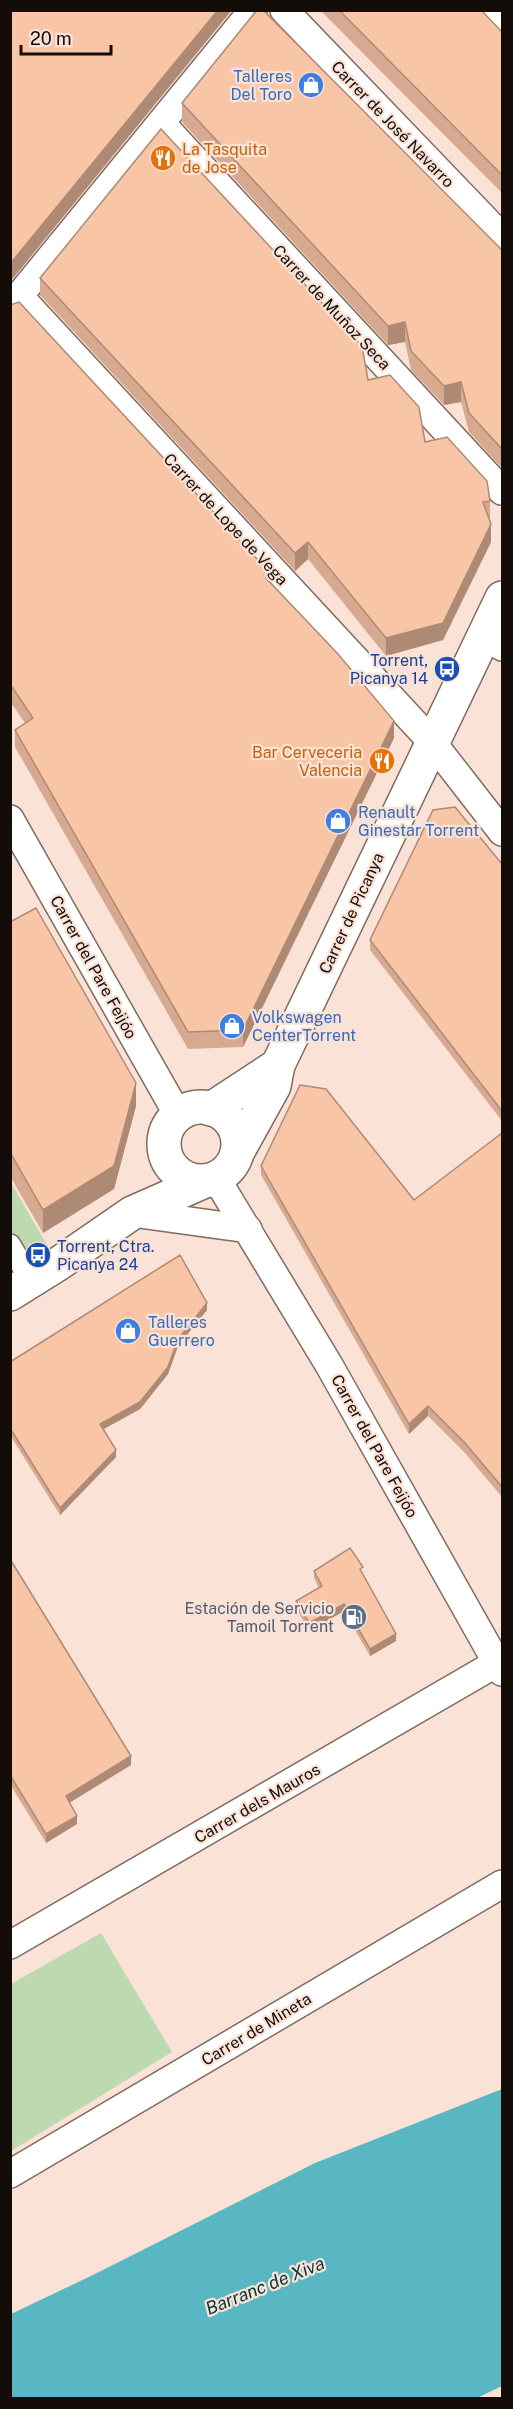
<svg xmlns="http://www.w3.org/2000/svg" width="513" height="2409" viewBox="0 0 513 2409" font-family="'Public Sans',sans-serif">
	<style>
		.green { fill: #bcd9af }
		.water { fill: #59b6c3 }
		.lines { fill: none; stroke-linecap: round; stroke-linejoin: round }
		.pedestrian-casing { stroke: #7f6b60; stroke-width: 24 }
		.minor-casing { stroke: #7f6b60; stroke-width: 30 }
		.tertiary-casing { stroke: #7f6b60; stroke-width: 36 }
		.pedestrian { stroke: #fff; stroke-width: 21 }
		.minor { stroke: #fff; stroke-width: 27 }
		.tertiary { stroke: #fff; stroke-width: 33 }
		.wall { fill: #d6a990 }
		.shaded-wall { fill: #ae8a75 }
		.building { fill: #f9c5a7; stroke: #ae8a75; stroke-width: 1.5 }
		.labels { text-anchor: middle; stroke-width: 4.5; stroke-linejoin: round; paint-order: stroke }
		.shop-label { font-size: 16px; fill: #366cbe; stroke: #fae3d6; text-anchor: start }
		.street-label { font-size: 16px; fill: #130c08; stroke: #fae3d6 }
		.food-label { font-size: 16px; fill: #c56008; stroke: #fae3d6; text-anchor: start }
		.transit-label { font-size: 16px; fill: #164399; stroke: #fae3d6; text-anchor: end }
		.service-label { font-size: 16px; fill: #4e5e75; stroke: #fae3d6; text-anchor: end }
		.water-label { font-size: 18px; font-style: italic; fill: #06353b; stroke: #fae3d6 }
	</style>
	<rect width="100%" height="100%" fill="#fae3d6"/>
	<g class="green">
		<path d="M10 1181 58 1264 10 1294Z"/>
		<path d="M101 1933 172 2052 11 2151V1984Z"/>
	</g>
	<path class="water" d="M502 2089V2386L477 2398H11V2314L93 2275 315 2163Z"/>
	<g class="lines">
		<g class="pedestrian-casing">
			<g id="pedestrian">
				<path d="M499 10 491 19 502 30"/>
				<path d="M10 1245 31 1281"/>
			</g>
		</g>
		<g class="minor-casing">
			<g id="minor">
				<path d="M284 10 502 237"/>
				<path d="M161 123 502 491"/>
				<path d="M19 296 432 742 502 832"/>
				<path d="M10 307 253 10"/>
				<path d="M484 636 502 647"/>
				<path d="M10 819 178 1115"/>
				<path d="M216 1178 329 1365 502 1672"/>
				<path d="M132 1213 248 1229"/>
				<path d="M10 1945 502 1660"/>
				<path d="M10 2174 502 1884"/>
			</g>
		</g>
		<g class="tertiary-casing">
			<g id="tertiary">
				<circle cx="201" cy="1144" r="37"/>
				<path d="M211 1109 278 1065"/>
				<path d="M237 1153 274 1086 278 1065 502 598"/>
				<path d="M10 1294 58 1264 132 1213 205 1181"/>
			</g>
		</g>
		<use href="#pedestrian" class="pedestrian"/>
		<use href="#minor" class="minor"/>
		<use href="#tertiary" class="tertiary"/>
	</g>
	<g class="wall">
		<path d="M320 10H481L502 32V193Z"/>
		<path d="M182 103 502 250V468L469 432 461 402 444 405 411 370 405 342 388 345 182 122Z"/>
		<path d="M40 278 368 380 425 442 490 501V518H489L491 542 443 640 386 656 308 559 295 571 40 295Z"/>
		<path d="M10 305 271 583 394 738 243 1047 188 1049 15 747V730L25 723 10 701Z"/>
		<path d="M502 864V1121L370 950V940Z"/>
		<path d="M10 922 136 1106 114 1189 43 1233 10 1176Z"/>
		<path d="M502 1133V1497L465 1453 428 1416 409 1434 261 1175V1166L414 1200Z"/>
		<path d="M207 1310 178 1346 168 1374 140 1409 104 1429 116 1457 60 1515 10 1435V1362Z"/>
		<path d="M10 1559 131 1765 69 1802 77 1824 46 1843 10 1784Z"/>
		<path d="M314 1571 363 1574 396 1641 370 1656 344 1611 309 1631 296 1608V1601L319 1588 314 1578Z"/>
	</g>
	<g class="shaded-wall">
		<path d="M218 10H232L10 282V264Z"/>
		<path d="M405 322V342L388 345V326Z"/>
		<path d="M461 382V402L444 405V386Z"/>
		<path d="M491 524V542L443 640 386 656V638Z"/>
		<path d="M308 542V559L295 571V553Z"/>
		<path d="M271 574V591L266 578Z"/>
		<path d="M394 721V738L243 1047V1030Z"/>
		<path d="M136 1083V1106L114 1189 43 1233V1210Z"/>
		<path d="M207 1303V1310L178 1346 168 1374 140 1409 100 1431V1424L178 1339Z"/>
		<path d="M428 1406V1416L409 1434V1424Z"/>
		<path d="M116 1450V1457L60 1515V1508Z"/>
		<path d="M344 1604V1611L309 1631V1623Z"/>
		<path d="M396 1634V1641L370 1656V1649Z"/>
		<path d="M131 1756V1765L66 1805V1796Z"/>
		<path d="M77 1816V1824L46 1843V1834Z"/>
	</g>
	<g class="building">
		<path d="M10 10H218L10 264Z"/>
		<path d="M257 10H263L502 250V449L469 413 461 382 444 386 411 351 405 322 388 326 182 103Z"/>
		<path d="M339 10H481L502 32V175Z"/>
		<path d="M161 129 362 346 368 380 390 375 419 407 425 442 447 437 487 481 490 501 483 502 491 524 443 623 386 638 308 542 295 553 40 278Z"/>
		<path d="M19 302 271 574 266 578 338 654 394 721 243 1030 188 1032 15 730 33 718 10 684V305Z"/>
		<path d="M455 807 502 864V1111L370 940 433 810Z"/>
		<path d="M36 908 136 1083 114 1166 43 1210 10 1152V922Z"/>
		<path d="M300 1085 326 1089 414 1200 502 1133V1487L465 1443 428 1406 409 1424 261 1166Z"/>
		<path d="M180 1255 207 1303 178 1339 168 1367 140 1402 100 1424 116 1450 60 1508 10 1428V1362Z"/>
		<path d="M350 1548 363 1567 360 1569 396 1634 370 1649 344 1604 309 1623 296 1601 322 1586 314 1571Z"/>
		<path d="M10 1559 131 1756 66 1796 77 1816 46 1834 10 1775Z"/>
	</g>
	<defs>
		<g id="shop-disc" transform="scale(1.35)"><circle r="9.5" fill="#3f7fe0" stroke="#fae3d6"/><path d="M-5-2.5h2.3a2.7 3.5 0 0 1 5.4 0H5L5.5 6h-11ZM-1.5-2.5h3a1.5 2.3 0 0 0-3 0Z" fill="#fff"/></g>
		<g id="restaurant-disc" transform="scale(1.35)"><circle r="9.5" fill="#e8710a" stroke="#fae3d6"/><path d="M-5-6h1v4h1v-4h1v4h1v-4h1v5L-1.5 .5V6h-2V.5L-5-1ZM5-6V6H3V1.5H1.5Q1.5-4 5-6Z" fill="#fff"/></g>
		<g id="bus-disc" transform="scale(1.35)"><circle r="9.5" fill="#1a4fb4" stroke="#fae3d6"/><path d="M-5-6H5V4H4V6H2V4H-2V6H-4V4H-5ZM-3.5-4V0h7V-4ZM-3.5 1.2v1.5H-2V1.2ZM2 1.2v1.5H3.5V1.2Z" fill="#fff"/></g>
		<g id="fuel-disc" transform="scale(1.35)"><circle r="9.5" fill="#5c6f8a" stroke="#fae3d6"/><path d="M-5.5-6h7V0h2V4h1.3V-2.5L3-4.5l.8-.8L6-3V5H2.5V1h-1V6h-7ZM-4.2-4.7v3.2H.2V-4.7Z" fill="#fff"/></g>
	</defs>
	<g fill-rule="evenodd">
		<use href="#shop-disc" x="311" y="85"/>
		<use href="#restaurant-disc" x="163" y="158"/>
		<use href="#bus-disc" x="447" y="669"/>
		<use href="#restaurant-disc" x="382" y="761"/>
		<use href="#shop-disc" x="338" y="821"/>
		<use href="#shop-disc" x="232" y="1026"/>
		<use href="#bus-disc" x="38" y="1255"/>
		<use href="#shop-disc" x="128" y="1331"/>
		<use href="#fuel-disc" x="354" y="1617"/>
	</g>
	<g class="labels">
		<g class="shop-label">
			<text x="292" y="82" text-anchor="end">Talleres<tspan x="292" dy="18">Del Toro</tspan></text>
			<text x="358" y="818">Renault<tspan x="358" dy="18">Ginestar Torrent</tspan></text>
			<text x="252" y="1023">Volkswagen<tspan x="252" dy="18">CenterTorrent</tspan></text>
			<text x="148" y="1328">Talleres<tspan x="148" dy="18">Guerrero</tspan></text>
		</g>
		<g class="street-label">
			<text transform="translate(393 124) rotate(46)" y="6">Carrer de José Navarro</text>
			<text transform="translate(332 307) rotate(47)" y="6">Carrer de Muñoz Seca</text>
			<text transform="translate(226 519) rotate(47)" y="6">Carrer de Lope de Vega</text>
			<text transform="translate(351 913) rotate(-65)" y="6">Carrer de Picanya</text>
			<text transform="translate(94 967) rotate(61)" y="6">Carrer del Pare Feijóo</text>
			<text transform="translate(375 1446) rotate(61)" y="6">Carrer del Pare Feijóo</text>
			<text transform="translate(257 1803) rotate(-30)" y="6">Carrer dels Mauros</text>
			<text transform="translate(256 2029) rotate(-31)" y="6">Carrer de Mineta</text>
		</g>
		<g class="food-label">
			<text x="182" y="155">La Tasquita<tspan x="182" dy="18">de Jose</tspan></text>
			<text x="362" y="758" text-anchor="end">Bar Cerveceria<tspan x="362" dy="18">Valencia</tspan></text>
		</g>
		<g class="transit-label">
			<text x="428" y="666">Torrent,<tspan x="428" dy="18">Picanya 14</tspan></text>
			<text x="57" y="1252" text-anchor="start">Torrent, Ctra.<tspan x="57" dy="18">Picanya 24</tspan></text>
		</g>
		<g class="service-label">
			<text x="334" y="1614">Estación de Servicio<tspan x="334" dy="18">Tamoil Torrent</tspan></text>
		</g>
		<g class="water-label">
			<text transform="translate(265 2286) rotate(-22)" y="6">Barranc de Xiva</text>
		</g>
	</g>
	<rect width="513" height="2409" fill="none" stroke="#130c08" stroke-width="24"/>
	<path d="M21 45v9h90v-9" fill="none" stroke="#130c08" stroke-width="3"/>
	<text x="30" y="45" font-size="18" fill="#130c08" stroke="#fae3d6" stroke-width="4.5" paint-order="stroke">20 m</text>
</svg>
